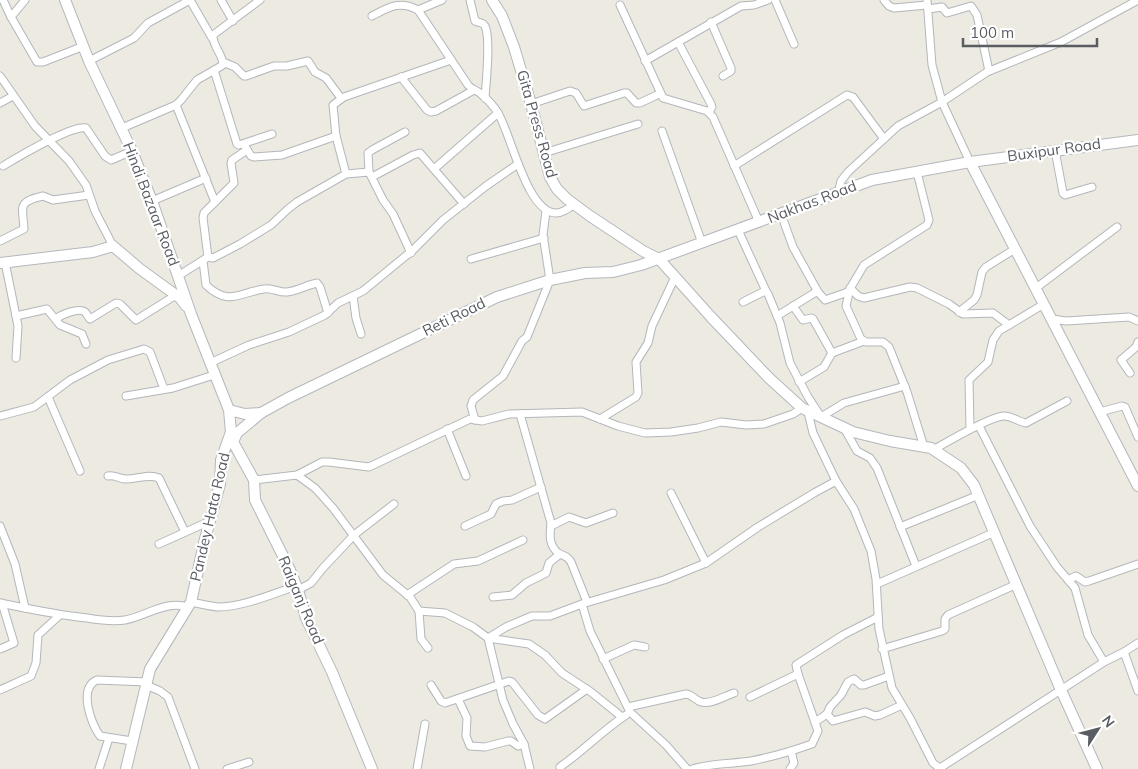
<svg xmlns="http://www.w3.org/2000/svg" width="1138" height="769" viewBox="0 0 1138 769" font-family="Mulish,sans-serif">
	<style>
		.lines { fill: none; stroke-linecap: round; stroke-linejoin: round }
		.street-casing { stroke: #b3b7bb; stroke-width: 9 }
		.secondary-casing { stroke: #b4b8bd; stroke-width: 12 }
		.street { stroke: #fff; stroke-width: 7 }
		.secondary { stroke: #fff; stroke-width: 10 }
		.labels { text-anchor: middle; stroke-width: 4.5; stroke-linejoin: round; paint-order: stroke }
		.street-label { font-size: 15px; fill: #595d62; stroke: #fff }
	</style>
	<rect width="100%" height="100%" fill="#eceae1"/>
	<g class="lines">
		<g class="street-casing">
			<g id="street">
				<path d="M3 0 11 17"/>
				<path d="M25 0 11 17 37 62H43L84 46"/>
				<path d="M190 0 212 38"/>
				<path d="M221 0 233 21"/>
				<path d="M470 0 475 21C479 23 483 22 485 26 491 39 486 82 485 98"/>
				<path d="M775 0 794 44"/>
				<path d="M884 0 889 6 894 8 927 5"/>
				<path d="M927 0 932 65 942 102 970 162"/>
				<path d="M620 5 663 98 707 111 713 117 759 222"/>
				<path d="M928 9 942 7 947 13 971 6 977 15 989 71"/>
				<path d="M418 10 442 0"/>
				<path d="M372 16C389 7 400 0 418 10L468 85C471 89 476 90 480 93 487 99 494 106 498 113 511 134 527 213 556 213 562 213 568 209 573 205"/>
				<path d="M711 22 731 68V71L723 76"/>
				<path d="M678 42 711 104 712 107 709 112"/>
				<path d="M89 61 134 38 148 23 190 0"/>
				<path d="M645 61 741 6 754 5 768 0"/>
				<path d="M223 62 235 67 244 76H246L274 66H287L308 61 315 72 326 78 341 98"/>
				<path d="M214 70 237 144 239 145 272 134"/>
				<path d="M0 76 35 126 69 161 86 185 95 211 113 246"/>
				<path d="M401 77 427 110 431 112 436 111 474 90"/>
				<path d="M0 103 13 96"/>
				<path d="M531 104 570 91 576 93 584 106 624 93H627L636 103H640L659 94"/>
				<path d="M176 105 215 202"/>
				<path d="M122 128 176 105 181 100 197 80 223 65C223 54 212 46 213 35L260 0"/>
				<path d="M662 131 702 243"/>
				<path d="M245 146 251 156 254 157 282 155 336 136"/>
				<path d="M1055 150 1063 193 1065 195 1092 187"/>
				<path d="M544 153 638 124"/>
				<path d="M3 166C18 157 72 125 86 128L105 156 111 160 132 151"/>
				<path d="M734 166 847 95 853 97 884 139"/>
				<path d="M434 169 498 113"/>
				<path d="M369 172 368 153 372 150 405 132"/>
				<path d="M372 177 413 155 420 153 464 204"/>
				<path d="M838 193 841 181 848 172 898 126 942 102 987 72 1061 42 1138 0"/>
				<path d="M152 201 206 178"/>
				<path d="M781 214 793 247 818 292"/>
				<path d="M738 230 766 291"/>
				<path d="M0 241 24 229C23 207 16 202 43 196L53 200 89 195"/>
				<path d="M411 253 393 214 383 200 369 172 346 174 336 136 333 105 344 97 451 60"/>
				<path d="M208 257 213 258 240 244 271 225 288 209 297 202 346 174"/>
				<path d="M471 259 544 238"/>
				<path d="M203 261 206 285C229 307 240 292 264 289 272 287 279 293 287 292 297 291 307 285 317 283L320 287 328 313"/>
				<path d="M5 262 18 326 16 358"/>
				<path d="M178 276 208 257 203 218 204 213 234 183 231 163 232 160 247 150"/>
				<path d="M1036 288 1117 227"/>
				<path d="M353 296 356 318 361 334"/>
				<path d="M743 302 763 292 766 291 768 294 780 323 790 363 808 397 821 417 844 403 905 386"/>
				<path d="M793 306 803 320 811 318 813 319 832 353"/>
				<path d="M959 312 974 300 977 295 982 272 986 267 1015 249"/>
				<path d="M16 316 47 309 60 325 82 334 86 344"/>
				<path d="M777 316 816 292H818L825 300 848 292 864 265 927 225 929 220 917 172"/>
				<path d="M55 319C61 315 78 307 85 312 87 314 88 317 90 319L116 303 120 304 136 320 176 295"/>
				<path d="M1052 319 1066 321 1129 317 1138 321"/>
				<path d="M210 363 249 345 289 332 325 315 338 303 363 291 413 250 443 220 486 186 518 164"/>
				<path d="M1130 373 1121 360 1136 347 1138 342"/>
				<path d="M799 382 824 367 832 353 864 341"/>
				<path d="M126 396 173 388 214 375"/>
				<path d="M48 397 80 471"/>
				<path d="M808 412 813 433 836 481 854 509 871 551 876 579 879 629 892 688 910 718 933 763 941 769"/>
				<path d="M1100 412 1122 406 1125 407 1138 437"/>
				<path d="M520 414 551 523C550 534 548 544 558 553 564 557 566 554 571 562L587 602"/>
				<path d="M0 416 34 407 70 380 108 360 144 349 150 352 164 389"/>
				<path d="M600 419 636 397 638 393 636 362 648 343 652 326 675 277"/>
				<path d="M475 420 471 406 473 400 503 376 522 341 527 337 550 280 543 235 546 211"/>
				<path d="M979 426 1030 526 1057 567 1075 588 1088 635 1104 662"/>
				<path d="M844 428 857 451 870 458 877 468 916 566"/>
				<path d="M447 429 466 476"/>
				<path d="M970 429 969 380 988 362 993 340 999 331 1044 304"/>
				<path d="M924 447 907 392 889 347 883 342H866L861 339 846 306 850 288 858 296 864 298 910 287 917 288 949 304 963 314 993 313 1009 325"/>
				<path d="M933 450C947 442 991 416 1004 416 1012 416 1019 422 1026 423L1067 401"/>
				<path d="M297 475 315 488 333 508 383 575 410 597 419 611 445 613 473 627 488 638 529 644 545 655 562 673 591 692 622 717"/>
				<path d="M108 476C115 475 118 478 125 479 136 480 147 473 159 478L185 532"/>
				<path d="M254 480 297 475 322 462H329L369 467 470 419 482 421 509 414 582 412 618 426 645 433 671 432 698 428 721 422 746 425 764 424 793 414 802 408"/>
				<path d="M671 493 706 563"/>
				<path d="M0 526 15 564 25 608"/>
				<path d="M465 526 491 514 496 504 503 501 512 500 541 487"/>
				<path d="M551 526 569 517 586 523 613 513"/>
				<path d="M900 527 979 495"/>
				<path d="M159 544 210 521"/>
				<path d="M1068 580 1076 576 1085 582 1089 581 1138 564"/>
				<path d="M877 584 995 532"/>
				<path d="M298 590 311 583 323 568 354 535 394 504"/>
				<path d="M407 595 454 564 478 561 523 540"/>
				<path d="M493 597 512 595 526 583 546 573 549 563 560 554"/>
				<path d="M191 602C200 604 209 606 218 607 242 607 273 594 296 586"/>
				<path d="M0 603C29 609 57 615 87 618 99 620 113 622 125 620 147 616 165 600 188 607"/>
				<path d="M419 611 421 639 428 648"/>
				<path d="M0 649 14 643 2 603"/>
				<path d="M882 649 942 631 945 629V619L948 615 1017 584"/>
				<path d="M1124 652 1138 691"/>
				<path d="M603 659 634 645 645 647"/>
				<path d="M146 685 160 691 168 697 195 769"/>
				<path d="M431 685 441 701 445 703 509 681 512 682 538 715 545 719 587 689"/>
				<path d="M0 690 31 676 36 663 38 635 60 615"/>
				<path d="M750 697 798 674 796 665 843 635 878 617"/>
				<path d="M458 699 467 718 466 736 470 746 485 747 508 741H511L518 746 524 744"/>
				<path d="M628 707 686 694C693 695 695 700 701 702 710 705 725 696 734 693"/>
				<path d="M827 714 833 721 865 712 875 716 880 715 902 705"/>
				<path d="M815 722 827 714 830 707 841 695 848 682 854 679 861 685H864L889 676"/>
				<path d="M132 741 100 736C91 724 78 688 97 680L147 682"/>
				<path d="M560 767C583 751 602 731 626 715"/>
				<path d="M940 768 1104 662 1124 652 1138 643"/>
				<path d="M99 769 109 738"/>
				<path d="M227 769 249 762"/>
				<path d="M417 769 425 724"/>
				<path d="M530 769 524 744 513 724 503 700 488 638 506 627 532 616H550L582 604"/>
				<path d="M687 769 666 745 630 712 590 631 582 604 664 580 706 563 758 527 814 493 836 481"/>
				<path d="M692 769C712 763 731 764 751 761 772 757 792 751 812 744L818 731 798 674"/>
				<path d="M790 769 794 763 791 751"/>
			</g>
		</g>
		<g class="secondary-casing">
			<g id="secondary">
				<path d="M65 0 89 61 132 151 152 201 191 314 229 410 231 432 237 433 261 413 245 414 229 410"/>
				<path d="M492 0 502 16 514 47 531 104 550 177 557 189 567 199 590 216 643 251 659 259 711 317 769 378 802 408 853 432 890 441 931 448 961 468 974 485 1061 690 1097 769"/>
				<path d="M970 162 1138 486"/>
				<path d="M0 263 93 252 113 246 140 269 180 298 186 306"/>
				<path d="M261 413 288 398 497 297 550 280 585 273 613 272 641 265 872 180 970 162 1138 140"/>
				<path d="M237 433 233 442 254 480 255 500 290 570 298 590 306 618 332 672 372 769"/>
				<path d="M126 769 150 669 191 602 205 539 220 484 221 460 231 432"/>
			</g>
		</g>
		<use href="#street" class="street"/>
		<use href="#secondary" class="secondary"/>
	</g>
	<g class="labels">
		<g class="street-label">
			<text transform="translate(537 124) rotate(74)" y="5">Gita Press Road</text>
			<text transform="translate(1054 150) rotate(-8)" y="5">Buxipur Road</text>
			<text transform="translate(812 202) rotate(-21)" y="5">Nakhas Road</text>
			<text transform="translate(151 204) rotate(69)" y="5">Hindi Bazaar Road</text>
			<text transform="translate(454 317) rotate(-26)" y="5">Reti Road</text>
			<text transform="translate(210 517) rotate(-77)" y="5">Pandey Hata Road</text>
			<text transform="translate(301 600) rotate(67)" y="5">Raiganj Road</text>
		</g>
	</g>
	<g transform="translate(1098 729) rotate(54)" stroke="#ffffff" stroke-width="4" paint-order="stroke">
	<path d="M0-4L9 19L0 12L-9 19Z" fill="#595d62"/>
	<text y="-8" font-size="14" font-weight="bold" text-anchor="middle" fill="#595d62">N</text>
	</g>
	<path d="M963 38v8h134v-8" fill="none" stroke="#595d62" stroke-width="2.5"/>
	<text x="970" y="38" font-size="15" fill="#595d62" stroke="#ffffff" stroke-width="4" paint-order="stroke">100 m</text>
</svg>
